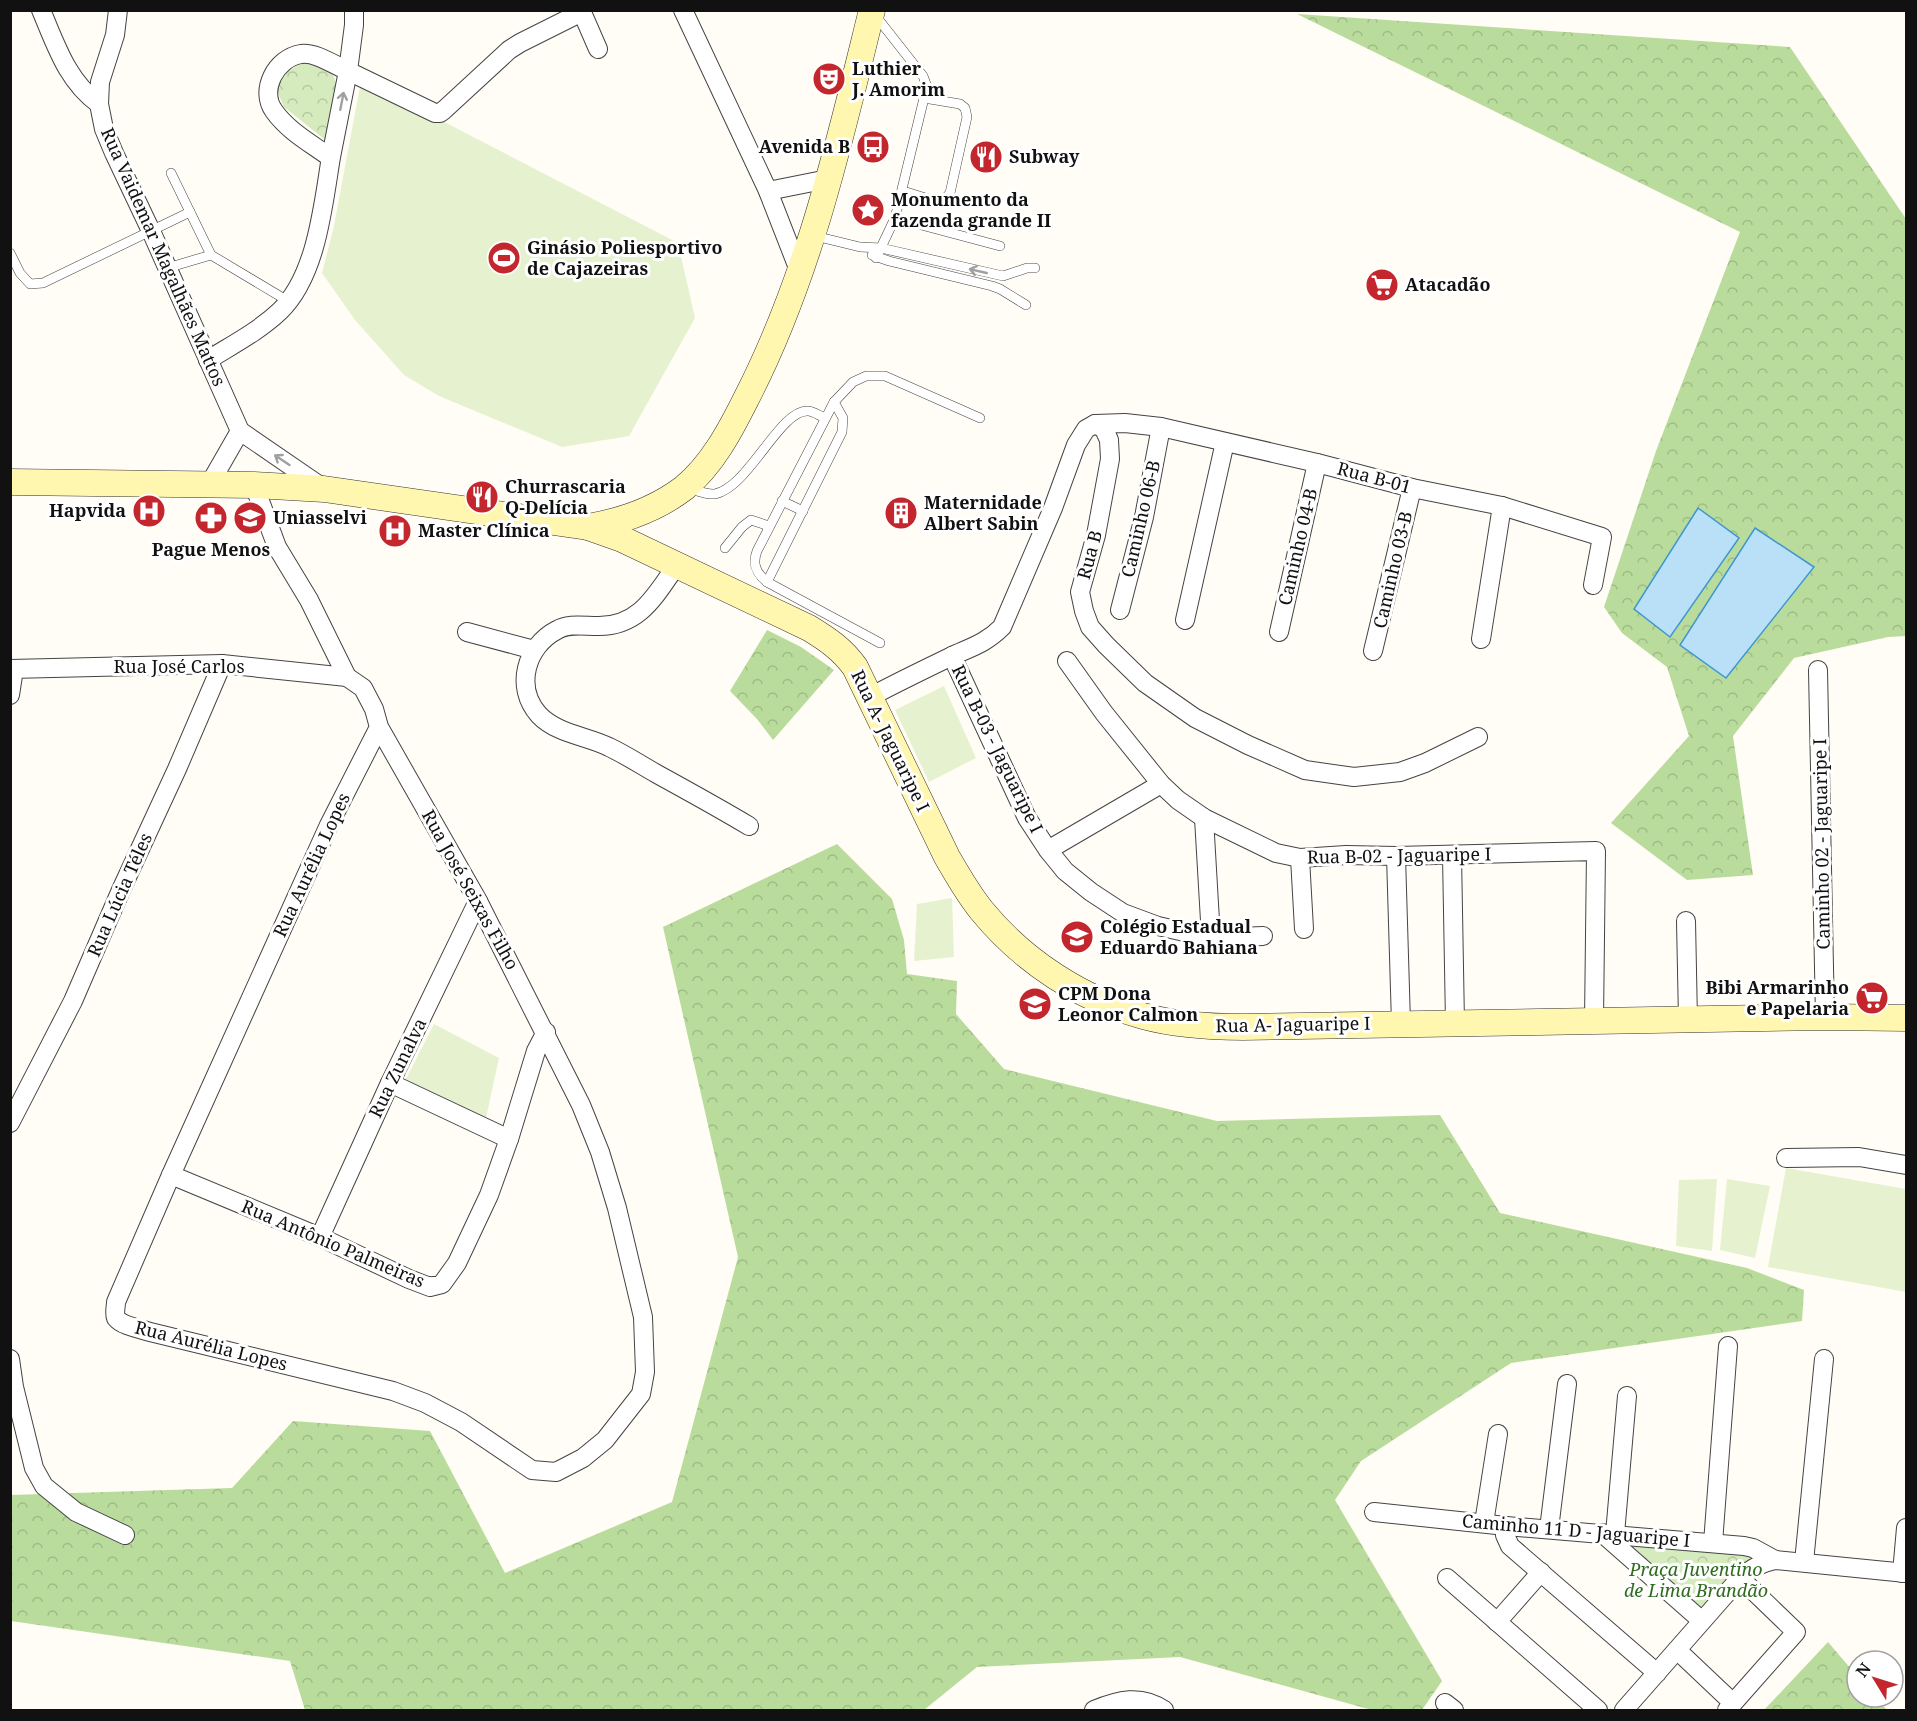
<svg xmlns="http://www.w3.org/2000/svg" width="1917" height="1721" viewBox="0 0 1917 1721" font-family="'Noto Serif',serif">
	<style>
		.forest { fill: url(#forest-crowns) }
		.park { fill: url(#park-crowns) }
		.pitch { fill: #e6f2cf }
		.water { fill: #b9e0f7; stroke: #3f96cf; stroke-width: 1.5 }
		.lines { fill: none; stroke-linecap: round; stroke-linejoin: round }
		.service-casing { stroke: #444; stroke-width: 10 }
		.minor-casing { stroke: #444; stroke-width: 20 }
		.secondary-casing { stroke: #333; stroke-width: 27 }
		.service { stroke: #fff; stroke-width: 9 }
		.minor { stroke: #fff; stroke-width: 18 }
		.secondary { stroke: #fff6b0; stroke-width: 26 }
		.oneway { stroke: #a0a0a0 }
		.labels { text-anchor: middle; stroke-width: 6; stroke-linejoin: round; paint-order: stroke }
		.poi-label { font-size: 18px; font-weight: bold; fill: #111; stroke: #fff; text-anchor: start }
		.street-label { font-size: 18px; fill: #111; stroke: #fff }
		.park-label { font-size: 18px; font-style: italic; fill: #2f6b1f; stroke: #fff }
	</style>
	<defs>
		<pattern id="forest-crowns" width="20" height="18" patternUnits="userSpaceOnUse" patternTransform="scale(1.5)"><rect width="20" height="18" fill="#b9dc9c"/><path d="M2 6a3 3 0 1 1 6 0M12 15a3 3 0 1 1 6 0" fill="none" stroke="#9ebc85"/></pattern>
		<pattern id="park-crowns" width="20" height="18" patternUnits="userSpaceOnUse" patternTransform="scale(1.5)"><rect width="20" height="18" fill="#d5ebbd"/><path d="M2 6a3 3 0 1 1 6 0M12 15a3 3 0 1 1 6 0" fill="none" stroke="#b6c8a1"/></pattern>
	</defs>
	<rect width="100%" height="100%" fill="#fffdf5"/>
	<g class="forest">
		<path d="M1297 14 1790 47 1906 219V636L1888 637 1794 658 1733 736 1753 875 1687 880 1611 823 1689 736 1667 667 1622 633 1604 607 1656 451 1740 232Z"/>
		<path d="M767 630 801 647 834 670 773 740 757 719 730 691Z"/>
		<path d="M837 844 892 899 904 940 907 974 957 981 956 1014 1004 1069 1217 1121 1440 1115 1500 1213 1747 1268 1804 1290 1802 1321 1511 1363 1361 1461 1335 1500 1442 1681 1422 1710H1372L1180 1657 977 1667 924 1710H305L290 1661 11 1621V1495L232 1488 293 1421 430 1431 505 1573 672 1502 738 1257 663 927Z"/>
		<path d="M1828 1642 1857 1676V1697H1875L1887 1710H1764Z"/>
	</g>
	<g class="park">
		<path d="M304 62C310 63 318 63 323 65 348 79 333 122 329 143L284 107 276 89 288 71Z"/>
		<path d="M1619 1538 1761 1557 1697 1625Z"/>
	</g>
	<g class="pitch">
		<path d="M361 81 400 99 678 243 695 318 629 436 562 447 439 396 404 375 355 320 322 273 334 226Z"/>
		<path d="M944 686 976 758 929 782 895 710Z"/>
		<path d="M952 898 954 957 914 961 917 904Z"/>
		<path d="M434 1024 499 1058 486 1118 404 1083Z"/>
		<path d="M1786 1168 1906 1189V1292L1768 1267Z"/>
		<path d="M1717 1179 1712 1251 1676 1246 1679 1180Z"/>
		<path d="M1727 1179 1770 1186 1755 1258 1720 1250Z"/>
	</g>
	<g class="water">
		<path d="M1698 508 1739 538 1670 637 1634 609Z"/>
		<path d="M1755 528 1814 567 1726 678 1680 645Z"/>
	</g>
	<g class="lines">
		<g class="service-casing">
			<g id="service">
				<path d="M875 15 923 76 926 84 924 98 895 218 876 258"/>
				<path d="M903 191 935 201H943L950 193 967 117 965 108 960 104 924 98"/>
				<path d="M190 212 211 255"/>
				<path d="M895 218 1000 246"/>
				<path d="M815 236 860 247 881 248 1003 276 1027 268H1035"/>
				<path d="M10 253 20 273 30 284 43 283 190 212 171 173"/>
				<path d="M872 255 889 261 992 286 1000 289 1026 305"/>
				<path d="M167 268 211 255 288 301"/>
				<path d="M687 488C695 490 707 495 715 494 749 487 780 409 808 411 813 411 820 416 825 418"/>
				<path d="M782 501 803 511"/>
				<path d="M725 548 742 527 751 520 769 526"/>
				<path d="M767 582 842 432 843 418 834 402"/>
				<path d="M880 643 767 582C756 573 752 564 757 551L834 402 853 382 866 376H885L980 418"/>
			</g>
		</g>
		<g class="minor-casing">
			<g id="minor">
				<path d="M41 10C56 45 67 81 99 104"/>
				<path d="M118 10 115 35 100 82 99 104 104 129 114 153 151 231 240 431 323 488"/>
				<path d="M354 10V25L348 71 435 113H440L444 110 509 50 520 43 582 12"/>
				<path d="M581 10 598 49"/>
				<path d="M683 10 768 191 800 273"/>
				<path d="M768 191 828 179"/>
				<path d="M208 360C232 345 259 331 280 311 317 275 323 205 331 157 337 128 342 100 348 71 334 65 316 52 301 54 276 58 259 90 274 111 288 131 312 144 331 158"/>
				<path d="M1095 424 1125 423 1161 427 1317 463 1412 488 1502 506 1602 537 1593 585"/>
				<path d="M209 485 240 431"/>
				<path d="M254 485 277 547 309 600 347 677 363 688 374 709 379 727 478 901 581 1105 600 1152 617 1208 643 1317 645 1372 641 1394 605 1440 583 1458 556 1472 532 1470 461 1422 425 1403 393 1391 150 1332C141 1329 122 1326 116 1318 114 1313 116 1307 116 1302L171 1175 329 825 379 727"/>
				<path d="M676 566C655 596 639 627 597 626 584 626 568 623 557 630 526 646 514 687 539 715 557 734 587 736 609 747 626 755 641 765 657 774 688 791 719 808 749 826"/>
				<path d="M1120 610 1144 517 1161 427"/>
				<path d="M1185 620 1225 442"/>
				<path d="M467 632 534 650"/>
				<path d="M1279 632 1317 463"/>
				<path d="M1481 639 1502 506"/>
				<path d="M1373 651 1412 488"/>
				<path d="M952 656 1027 818 1048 850 1065 871 1091 892 1123 913 1158 926 1211 938 1263 936"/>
				<path d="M1067 661 1104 713 1161 784 1178 800 1204 818 1276 853 1300 858 1346 855 1396 856 1596 851 1594 1021"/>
				<path d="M10 669 222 664 347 677"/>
				<path d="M1818 670 1825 1017"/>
				<path d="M10 695 14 669"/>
				<path d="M870 697C896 683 923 670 950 657 971 647 985 644 1002 627L1053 508 1076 445 1086 429 1095 424 1104 429 1109 440 1110 459 1096 535 1080 592 1084 611 1090 627 1106 645 1145 683 1195 718 1248 745 1305 770 1354 777 1400 772 1425 763 1478 737"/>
				<path d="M1204 818 1211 938"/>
				<path d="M1048 850 1161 784"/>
				<path d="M1452 855 1455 1023"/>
				<path d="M1396 856 1401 1023"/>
				<path d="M1300 858 1304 929"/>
				<path d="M1686 921 1688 1020"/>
				<path d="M390 1083 509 1139"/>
				<path d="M10 1123 73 1001 121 890 177 769 222 664"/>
				<path d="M1786 1158 1859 1157 1906 1165"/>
				<path d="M171 1175 320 1237 409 1279 430 1287 442 1284 457 1263 489 1195 509 1139 536 1051 546 1032"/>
				<path d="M320 1237 390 1083 478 901"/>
				<path d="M10 1359 14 1387 34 1468 44 1486 76 1512 125 1535"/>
				<path d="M1374 1512 1506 1526 1744 1546 1753 1548 1775 1560"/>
				<path d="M1484 1523 1498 1434"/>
				<path d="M1506 1526 1505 1535 1510 1546 1657 1673"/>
				<path d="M1549 1529 1567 1384"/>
				<path d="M1602 1533 1702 1621"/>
				<path d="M1615 1534 1627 1396"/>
				<path d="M1713 1543 1728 1346"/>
				<path d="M1804 1562 1824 1359"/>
				<path d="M1902 1573 1906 1528"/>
				<path d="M1447 1578 1598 1710"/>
				<path d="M1497 1622 1541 1572"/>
				<path d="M1677 1650 1733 1703"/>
				<path d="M1445 1703 1454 1710"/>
				<path d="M1094 1710C1118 1700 1141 1694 1164 1710"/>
				<path d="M1624 1710 1740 1578C1752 1568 1761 1563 1775 1560L1906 1573"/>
				<path d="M1727 1710 1796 1632 1740 1578"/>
			</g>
		</g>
		<g class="secondary-casing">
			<g id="secondary">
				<path d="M10 482 254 485 324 489 588 527 622 539 809 628C827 639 842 649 855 667L947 857C958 876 968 894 982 911 1023 961 1081 999 1143 1016 1176 1025 1210 1027 1243 1027L1825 1017 1906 1018"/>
				<path d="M588 527C623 521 655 510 684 488 712 465 730 431 746 399 809 277 839 143 872 10"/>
			</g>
		</g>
		<use href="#service" class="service"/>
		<use href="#minor" class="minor"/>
		<use href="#secondary" class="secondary"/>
	</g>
	<defs><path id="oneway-shaft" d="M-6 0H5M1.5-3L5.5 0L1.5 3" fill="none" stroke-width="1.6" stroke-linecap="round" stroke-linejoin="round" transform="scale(1.5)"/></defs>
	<g class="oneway">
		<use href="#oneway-shaft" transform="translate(342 101) rotate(-79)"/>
		<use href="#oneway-shaft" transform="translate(978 271) rotate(-167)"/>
		<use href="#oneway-shaft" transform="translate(282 460) rotate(-146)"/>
	</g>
	<defs>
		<g id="theatre-disc" transform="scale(1.725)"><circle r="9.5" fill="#c4262e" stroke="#fff"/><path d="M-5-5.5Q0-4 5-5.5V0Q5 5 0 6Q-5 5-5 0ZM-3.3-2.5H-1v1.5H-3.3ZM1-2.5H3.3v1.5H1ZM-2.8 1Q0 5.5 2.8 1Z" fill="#fff"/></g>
		<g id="bus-disc" transform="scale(1.725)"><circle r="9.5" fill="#c4262e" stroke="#fff"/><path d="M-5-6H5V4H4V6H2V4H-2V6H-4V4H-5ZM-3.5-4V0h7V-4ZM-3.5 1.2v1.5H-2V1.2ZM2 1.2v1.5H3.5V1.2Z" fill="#fff"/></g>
		<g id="restaurant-disc" transform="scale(1.725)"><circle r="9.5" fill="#c4262e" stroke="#fff"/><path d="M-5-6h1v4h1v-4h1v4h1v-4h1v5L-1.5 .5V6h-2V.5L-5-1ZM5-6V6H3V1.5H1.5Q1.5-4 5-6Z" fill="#fff"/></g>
		<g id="sight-disc" transform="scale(1.725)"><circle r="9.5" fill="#c4262e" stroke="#fff"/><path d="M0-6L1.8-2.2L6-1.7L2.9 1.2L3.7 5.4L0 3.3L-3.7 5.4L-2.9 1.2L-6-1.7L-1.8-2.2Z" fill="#fff"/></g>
		<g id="stadium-disc" transform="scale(1.725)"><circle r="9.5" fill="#c4262e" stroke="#fff"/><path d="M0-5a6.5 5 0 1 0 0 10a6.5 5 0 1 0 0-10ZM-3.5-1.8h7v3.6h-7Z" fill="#fff"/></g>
		<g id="supermarket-disc" transform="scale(1.725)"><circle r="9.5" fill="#c4262e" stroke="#fff"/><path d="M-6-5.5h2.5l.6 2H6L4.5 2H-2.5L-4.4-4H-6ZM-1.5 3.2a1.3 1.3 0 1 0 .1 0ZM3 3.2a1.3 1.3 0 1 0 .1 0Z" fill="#fff"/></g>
		<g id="hospital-disc" transform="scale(1.725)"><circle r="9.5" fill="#c4262e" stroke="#fff"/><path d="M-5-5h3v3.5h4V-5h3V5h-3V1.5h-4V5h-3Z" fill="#fff"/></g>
		<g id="building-disc" transform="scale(1.725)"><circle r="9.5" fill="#c4262e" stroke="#fff"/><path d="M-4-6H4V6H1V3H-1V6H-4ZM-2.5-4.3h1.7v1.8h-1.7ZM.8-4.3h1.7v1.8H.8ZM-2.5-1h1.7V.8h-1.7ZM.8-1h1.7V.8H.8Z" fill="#fff"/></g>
		<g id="pharmacy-disc" transform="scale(1.725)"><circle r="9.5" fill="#c4262e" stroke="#fff"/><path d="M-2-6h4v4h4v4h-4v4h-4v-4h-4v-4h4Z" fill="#fff"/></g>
		<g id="university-disc" transform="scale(1.725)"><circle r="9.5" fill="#c4262e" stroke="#fff"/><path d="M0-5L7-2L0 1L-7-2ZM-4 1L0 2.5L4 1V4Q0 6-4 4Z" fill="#fff"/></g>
		<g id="school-disc" transform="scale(1.725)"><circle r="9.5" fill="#c4262e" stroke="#fff"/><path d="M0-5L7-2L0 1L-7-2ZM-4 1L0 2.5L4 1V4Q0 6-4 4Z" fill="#fff"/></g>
	</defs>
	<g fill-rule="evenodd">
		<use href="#theatre-disc" x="829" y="79"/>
		<use href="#bus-disc" x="873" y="147"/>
		<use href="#restaurant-disc" x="986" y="157"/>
		<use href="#sight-disc" x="868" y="210"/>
		<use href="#stadium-disc" x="504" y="258"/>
		<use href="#supermarket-disc" x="1382" y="285"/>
		<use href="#restaurant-disc" x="482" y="497"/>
		<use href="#hospital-disc" x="149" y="511"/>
		<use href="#building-disc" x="901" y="513"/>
		<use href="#pharmacy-disc" x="211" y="518"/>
		<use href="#university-disc" x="250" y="518"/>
		<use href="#hospital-disc" x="395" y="531"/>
		<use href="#school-disc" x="1077" y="937"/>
		<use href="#supermarket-disc" x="1872" y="998"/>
		<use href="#school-disc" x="1035" y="1004"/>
	</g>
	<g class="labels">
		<g class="poi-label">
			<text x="852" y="75">Luthier<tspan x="852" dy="21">J. Amorim</tspan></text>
			<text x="850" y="153" text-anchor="end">Avenida B</text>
			<text x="1009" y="163">Subway</text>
			<text x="891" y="206">Monumento da<tspan x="891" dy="21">fazenda grande II</tspan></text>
			<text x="527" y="254">Ginásio Poliesportivo<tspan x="527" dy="21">de Cajazeiras</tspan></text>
			<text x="1405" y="291">Atacadão</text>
			<text x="505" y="493">Churrascaria<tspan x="505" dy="21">Q-Delícia</tspan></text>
			<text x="924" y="509">Maternidade<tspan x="924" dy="21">Albert Sabin</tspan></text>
			<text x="126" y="517" text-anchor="end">Hapvida</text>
			<text x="273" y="524">Uniasselvi</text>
			<text x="418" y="537">Master Clínica</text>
			<text x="211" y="556" text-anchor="middle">Pague Menos</text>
			<text x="1100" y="933">Colégio Estadual<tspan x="1100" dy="21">Eduardo Bahiana</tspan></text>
			<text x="1849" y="994" text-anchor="end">Bibi Armarinho<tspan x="1849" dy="21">e Papelaria</tspan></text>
			<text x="1058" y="1000">CPM Dona<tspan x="1058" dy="21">Leonor Calmon</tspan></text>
		</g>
		<g class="street-label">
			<text transform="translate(163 257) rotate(66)" y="6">Rua Vaidemar Magalhães Mattos</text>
			<text transform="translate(1374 478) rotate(15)" y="6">Rua B-01</text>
			<text transform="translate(1141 519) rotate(-77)" y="6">Caminho 06-B</text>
			<text transform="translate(1298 547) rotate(-77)" y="6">Caminho 04-B</text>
			<text transform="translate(1090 555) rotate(-75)" y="6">Rua B</text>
			<text transform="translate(1393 570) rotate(-77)" y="6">Caminho 03-B</text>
			<text x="179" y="673">Rua José Carlos</text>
			<text transform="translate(890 741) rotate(64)" y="6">Rua A- Jaguaripe I</text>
			<text transform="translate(997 749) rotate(64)" y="6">Rua B-03 - Jaguaripe I</text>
			<text transform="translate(1822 844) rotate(-91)" y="6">Caminho 02 - Jaguaripe I</text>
			<text transform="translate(1399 856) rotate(-1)" y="6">Rua B-02 - Jaguaripe I</text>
			<text transform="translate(312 865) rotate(-65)" y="6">Rua Aurélia Lopes</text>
			<text transform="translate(470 890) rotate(61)" y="6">Rua José Seixas Filho</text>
			<text transform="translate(120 895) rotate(-66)" y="6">Rua Lúcia Téles</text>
			<text transform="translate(1293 1025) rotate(-1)" y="6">Rua A- Jaguaripe I</text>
			<text transform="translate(398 1068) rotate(-64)" y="6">Rua Zunalva</text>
			<text transform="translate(333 1244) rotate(23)" y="6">Rua Antônio Palmeiras</text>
			<text transform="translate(211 1346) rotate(14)" y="6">Rua Aurélia Lopes</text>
			<text transform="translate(1576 1531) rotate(5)" y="6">Caminho 11 D - Jaguaripe I</text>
		</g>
		<g class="park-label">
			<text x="1696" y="1576">Praça Juventino<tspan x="1696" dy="21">de Lima Brandão</tspan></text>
		</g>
	</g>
	<rect width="1917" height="1721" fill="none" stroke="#111111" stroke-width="24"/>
	<g transform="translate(1875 1679) rotate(308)"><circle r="28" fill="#ffffff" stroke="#a0a0a0" stroke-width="1.5"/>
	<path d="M0-4.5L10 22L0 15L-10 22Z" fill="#c4262e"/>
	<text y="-9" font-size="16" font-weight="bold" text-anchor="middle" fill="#111111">N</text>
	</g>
</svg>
